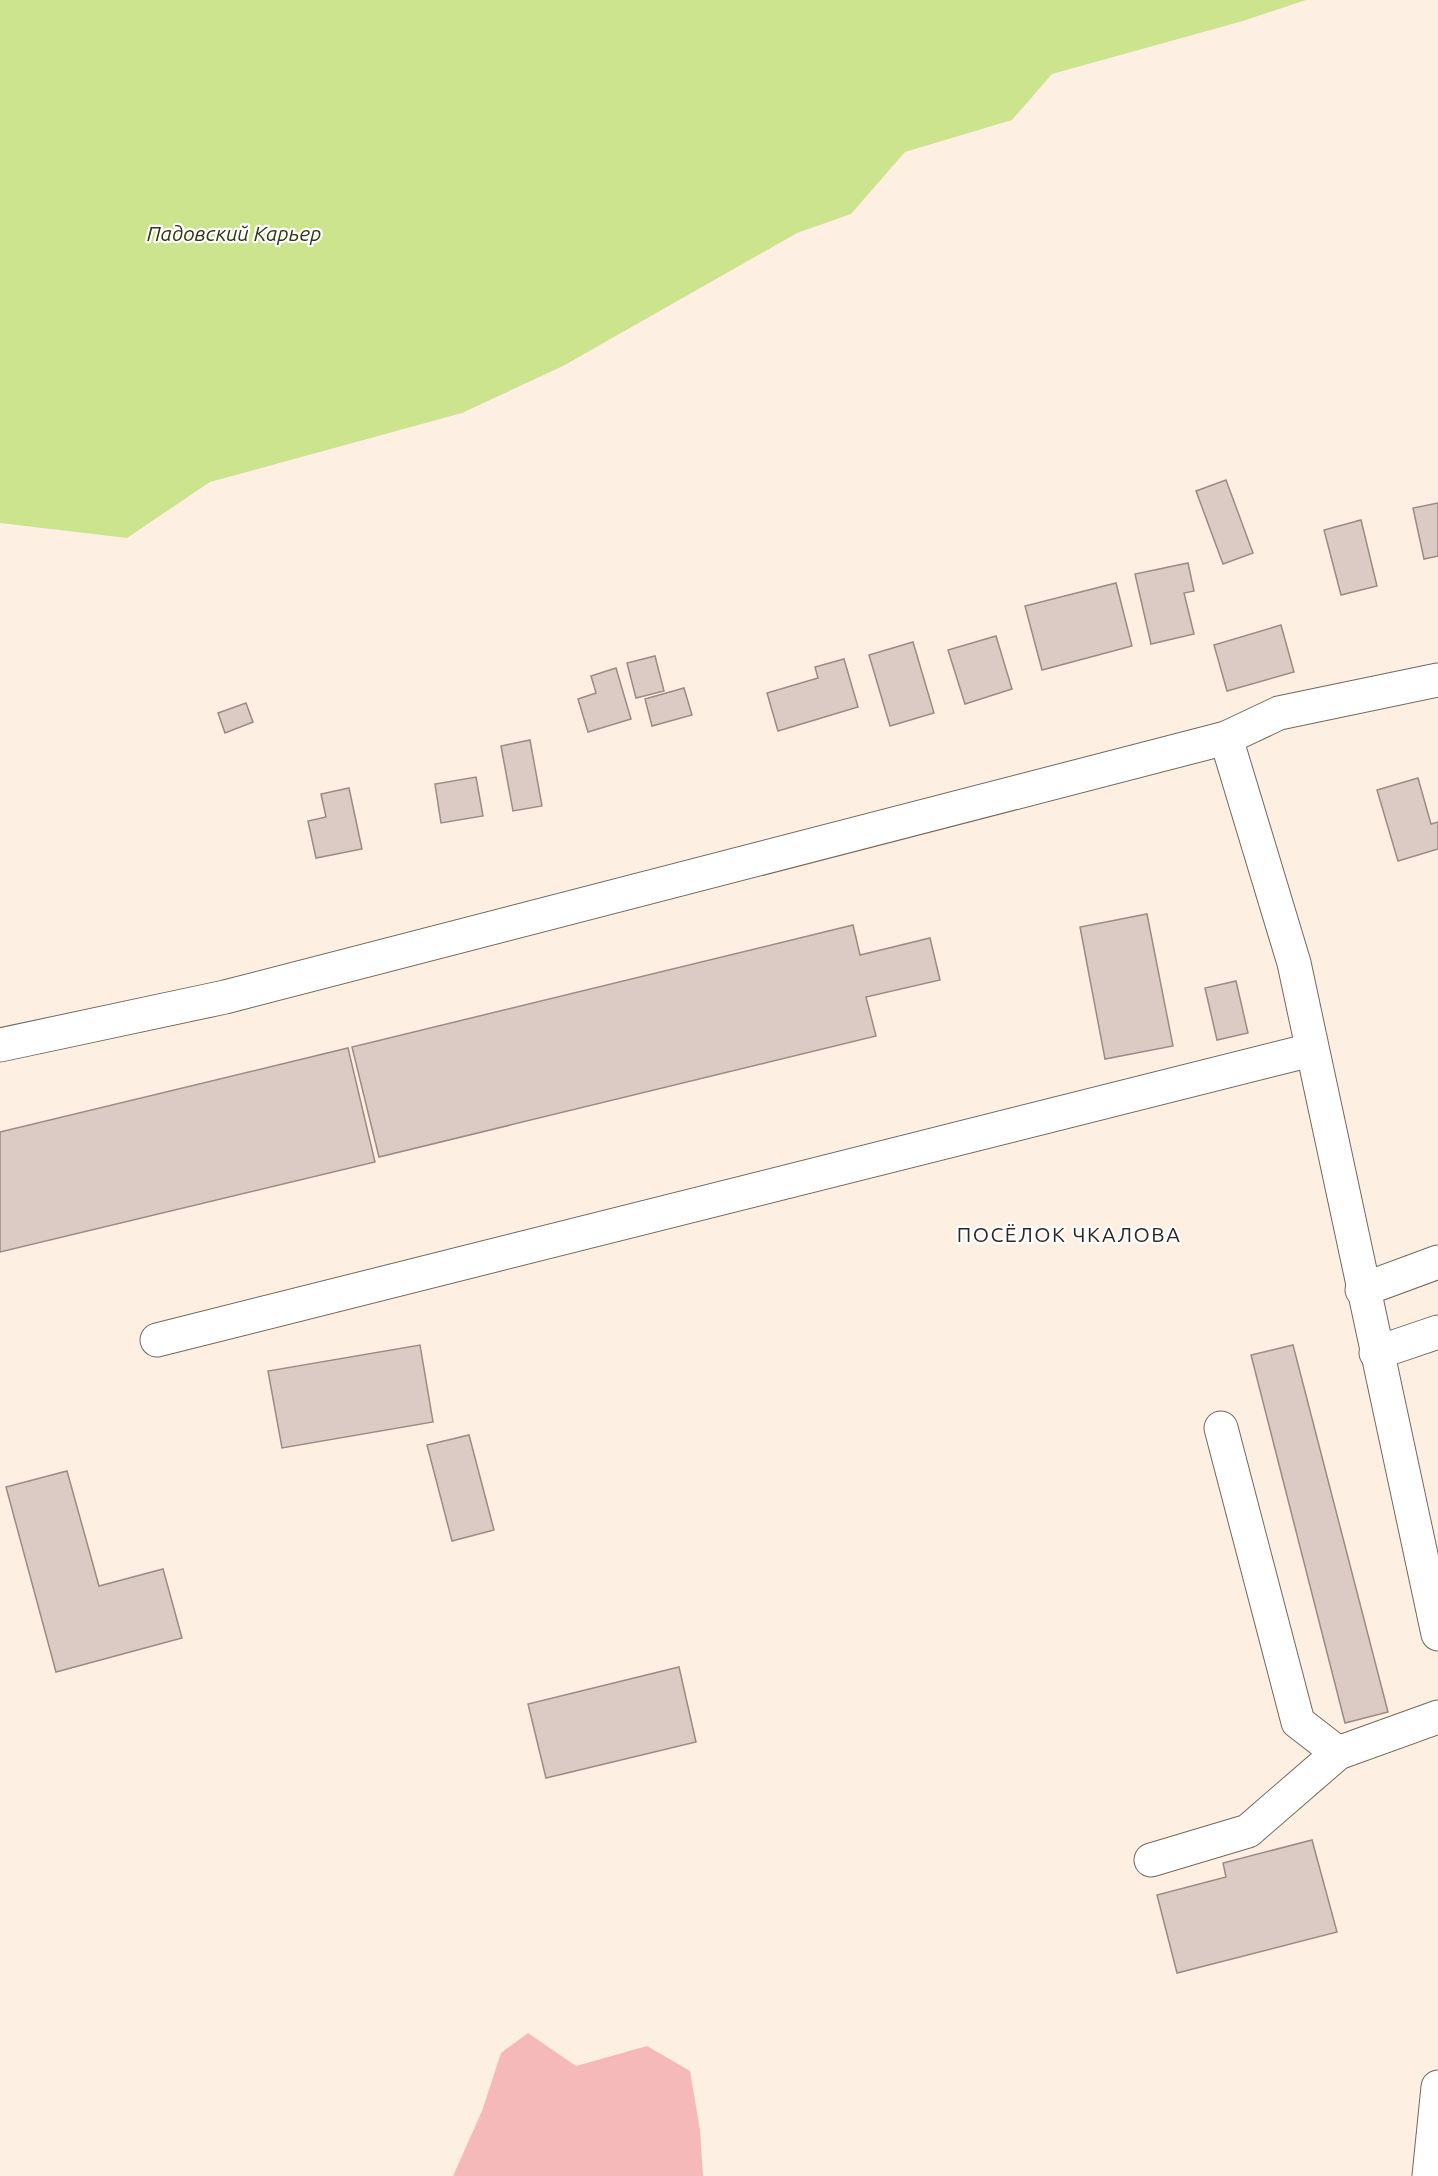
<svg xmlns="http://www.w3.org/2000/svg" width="1438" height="2176" viewBox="0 0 1438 2176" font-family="Ubuntu,sans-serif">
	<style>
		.green { fill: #f6b9ba }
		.water { fill: #cde48e }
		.building { fill: #dccbc4; stroke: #9b8b84; stroke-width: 1.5 }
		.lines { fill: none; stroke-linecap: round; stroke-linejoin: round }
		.minor-casing { stroke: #72685c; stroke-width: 35 }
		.minor { stroke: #fff; stroke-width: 33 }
		.labels { text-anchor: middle; stroke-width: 4.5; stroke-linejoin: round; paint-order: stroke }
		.water-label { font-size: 21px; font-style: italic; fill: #2e3612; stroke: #fff }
		.neighbourhood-label { font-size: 21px; letter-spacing: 1.5px; fill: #2a2621; stroke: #fff }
	</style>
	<rect width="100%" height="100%" fill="#fdf0e3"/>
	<path class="green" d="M528 2033 576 2066 647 2046 690 2071 700 2130 703 2176H453L482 2111 501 2053Z"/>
	<path class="water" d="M0 0H1306L1243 21 1052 74 1012 120 905 152 851 214 797 233 563 366 462 413 210 482 127 538 0 523Z"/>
	<g class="building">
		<path d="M1226 480 1253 553 1223 564 1196 491Z"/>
		<path d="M1438 503V556L1424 559 1413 508Z"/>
		<path d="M1361 520 1377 586 1341 595 1324 530Z"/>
		<path d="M1188 563 1194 591 1184 593 1194 634 1151 644 1135 574Z"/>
		<path d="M1116 583 1132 646 1042 670 1025 606Z"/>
		<path d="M1281 625 1294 672 1227 691 1214 645Z"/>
		<path d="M996 636 1012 689 965 704 948 650Z"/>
		<path d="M913 642 934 713 890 726 869 655Z"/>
		<path d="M655 656 664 691 636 698 627 663Z"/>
		<path d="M844 659 858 707 778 731 767 693 818 678 815 667Z"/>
		<path d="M616 668 631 719 588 732 578 699 596 693 591 676Z"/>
		<path d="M684 688 692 715 652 726 645 699Z"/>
		<path d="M246 703 253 722 225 733 218 713Z"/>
		<path d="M530 740 542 806 513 811 501 746Z"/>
		<path d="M476 777 483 816 441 823 435 784Z"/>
		<path d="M1418 778 1431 824 1438 822V849L1398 861 1377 790Z"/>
		<path d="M349 788 362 849 316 858 308 821 326 817 321 794Z"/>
		<path d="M1147 914 1173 1046 1105 1059 1080 927Z"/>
		<path d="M853 925 860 955 930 938 940 980 866 997 876 1036 379 1157 352 1047Z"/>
		<path d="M1236 981 1248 1033 1217 1040 1205 988Z"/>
		<path d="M348 1048 375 1162 0 1252V1132Z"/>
		<path d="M420 1345 433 1422 282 1448 268 1371Z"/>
		<path d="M1293 1345 1388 1712 1345 1723 1251 1355Z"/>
		<path d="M469 1435 494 1530 452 1541 427 1445Z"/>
		<path d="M67 1471 99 1586 163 1569 182 1638 56 1672 6 1487Z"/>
		<path d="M679 1667 696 1742 546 1778 528 1704Z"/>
		<path d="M1312 1840 1337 1932 1177 1973 1157 1895 1226 1877 1223 1863Z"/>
	</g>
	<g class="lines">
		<g class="minor-casing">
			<g id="minor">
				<path d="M1226 738 1279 713 1438 680"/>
				<path d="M0 1045 225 997 1226 738 1294 963 1438 1634"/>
				<path d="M1362 1290 1438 1262"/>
				<path d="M157 1340 1311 1050"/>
				<path d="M1376 1353 1438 1332"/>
				<path d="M1221 1428 1298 1722 1338 1753"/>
				<path d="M1151 1860 1248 1831 1338 1753 1438 1717"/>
				<path d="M1429 2176 1438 2087"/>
			</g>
		</g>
		<use href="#minor" class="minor"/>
	</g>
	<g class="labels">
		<g class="water-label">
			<text x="234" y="241">Падовский Карьер</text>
		</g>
		<g class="neighbourhood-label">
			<text x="1069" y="1242">ПОСЁЛОК ЧКАЛОВА</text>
		</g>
	</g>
</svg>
